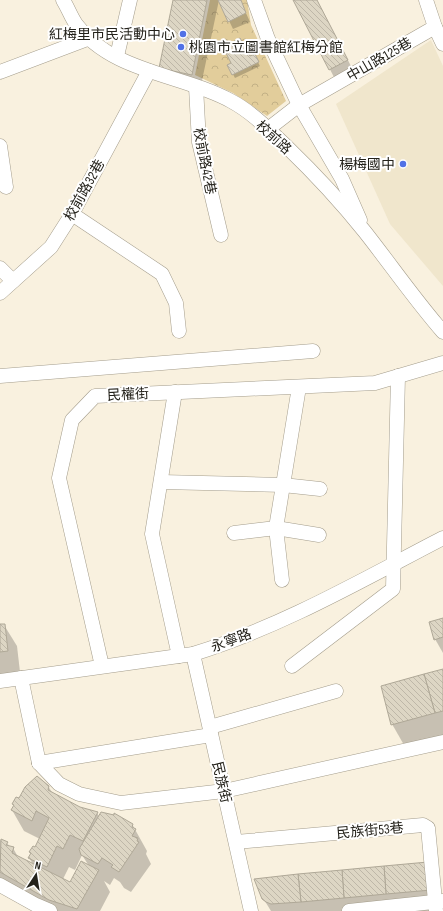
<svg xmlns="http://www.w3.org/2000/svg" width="443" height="911" viewBox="0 0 443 911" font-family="'Sofia Sans Condensed','Noto Sans TC',sans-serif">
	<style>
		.built { fill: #f0e6cc }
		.forest { fill: url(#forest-crowns) }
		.shadow { fill: #0003; fill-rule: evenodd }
		.building { fill: url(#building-back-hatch); stroke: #afa897 }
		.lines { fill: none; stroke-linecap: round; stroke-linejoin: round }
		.minor-casing { stroke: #a49d8c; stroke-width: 15 }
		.minor { stroke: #fff; stroke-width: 14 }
		.poi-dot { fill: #5171e6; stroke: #fff; stroke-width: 1.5 }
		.labels { text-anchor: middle; stroke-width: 4; stroke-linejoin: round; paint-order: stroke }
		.poi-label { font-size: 14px; fill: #24221b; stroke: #fff; text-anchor: end }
		.street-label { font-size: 14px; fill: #24221b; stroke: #fff }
	</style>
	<defs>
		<pattern id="forest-crowns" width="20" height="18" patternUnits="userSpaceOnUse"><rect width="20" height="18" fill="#e2cd9b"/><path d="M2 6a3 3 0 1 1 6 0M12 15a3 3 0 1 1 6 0" fill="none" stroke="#c2b085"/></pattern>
		<pattern id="building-back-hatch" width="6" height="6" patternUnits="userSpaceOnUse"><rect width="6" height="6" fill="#ddd6c4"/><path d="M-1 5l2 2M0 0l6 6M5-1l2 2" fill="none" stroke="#beb7a8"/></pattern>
	</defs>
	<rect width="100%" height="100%" fill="#f9f1df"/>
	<path class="built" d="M431 40 443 66V286L390 224 336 104Z"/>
	<path class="forest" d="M210 0H247L251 25 286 101 267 116 233 93 195 75Z"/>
	<g class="shadow">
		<path d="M174 0H240L250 22 233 29 219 0 200 90 160 68Z"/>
		<path d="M294 0H317L354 72 336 81Z"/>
		<path d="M254 55 260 66 235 78 228 65Z"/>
		<path d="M443 619V653L435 639Z"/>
		<path d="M0 625H4L17 646 20 672 0 674Z"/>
		<path d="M443 670V735L404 745 392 724Z"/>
		<path d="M48 786 53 794 79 808 97 813 99 816 132 824 147 851 146 854 151 864 131 892 124 888 120 882 114 878 110 885 104 881 110 892 100 911H43L0 883V840L7 843 10 847 13 848 18 857 33 864 29 858 31 854 30 852 36 848 40 839 24 831 12 810 15 807 13 804 19 799ZM82 855 89 866 71 883 63 879 69 867 75 870Z"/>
		<path d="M428 863 437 911H271L263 898Z"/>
	</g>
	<g class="building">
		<path d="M173 0H207L192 75 159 68Z"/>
		<path d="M218 0H241L246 13 228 22Z"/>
		<path d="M293 0H317L348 60 329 70Z"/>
		<path d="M240 38 250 56 255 54 259 62 232 75 227 65 231 63 223 47Z"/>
		<path d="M443 618V637L434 640 429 622Z"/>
		<path d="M0 624H5L8 651 0 652Z"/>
		<path d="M443 669V711L435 713 424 674Z"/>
		<path d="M424 674 435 713 391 725 381 686Z"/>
		<path d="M37 776 49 786 48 790 80 807 98 812 83 841 70 835 63 849 57 846 47 867 28 858 31 853 29 852 33 846 35 847 49 818 36 811 32 821 11 810 14 805 12 804 16 797 19 798 25 787Z"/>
		<path d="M101 812 114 815V813L133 824 132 827 136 829 132 836 138 838 137 841 139 842 119 872 111 867 113 865 102 858 98 864 81 855 79 849Z"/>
		<path d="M1 839 8 842 6 845 14 847 12 853 70 882 81 861 99 870 77 909 49 900 0 872Z"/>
		<path d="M428 862 431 890 386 894 384 866Z"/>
		<path d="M384 866 386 894 344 898 342 870Z"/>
		<path d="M342 870 344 898 301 902 298 874Z"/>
		<path d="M298 874 301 902 271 904 266 902 262 899 254 879Z"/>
	</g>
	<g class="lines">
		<g class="minor-casing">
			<g id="minor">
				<path d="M63 0C68 8 71 17 76 24 112 73 182 74 231 101 252 112 270 131 287 147 315 174 341 202 365 232 391 265 415 300 443 332"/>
				<path d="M254 0 268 39 299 105 342 179 360 220"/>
				<path d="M435 27 443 44"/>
				<path d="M117 56 130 0"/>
				<path d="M0 72 90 38"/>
				<path d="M196 87 199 142 221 235"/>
				<path d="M268 129 299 105 435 27 426 0"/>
				<path d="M0 146 6 187"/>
				<path d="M72 214 162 274 176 303 179 331"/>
				<path d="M0 268 13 281"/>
				<path d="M0 293 51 247 72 214 149 71"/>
				<path d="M0 376 313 351"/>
				<path d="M175 392 152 534 179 656"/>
				<path d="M161 482 283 485 320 489"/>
				<path d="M234 533 276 528 319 535"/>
				<path d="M282 580 276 528 299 387"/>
				<path d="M193 654 251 911"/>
				<path d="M102 666 59 478 72 420 95 396 375 383 443 363"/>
				<path d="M292 666 393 589 398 376"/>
				<path d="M21 678 39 763"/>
				<path d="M0 681 193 654C281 627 362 580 443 538"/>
				<path d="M210 727 336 691"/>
				<path d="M39 763 59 784 79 794 121 803 224 791 443 742"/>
				<path d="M39 763 211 735"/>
				<path d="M236 842 423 825 428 828 436 911"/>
				<path d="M0 885 36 905 50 911"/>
				<path d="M349 911 443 901"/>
			</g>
		</g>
		<use href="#minor" class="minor"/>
	</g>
	<g class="poi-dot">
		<circle cx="183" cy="34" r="4"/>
		<circle cx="181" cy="47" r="4"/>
		<circle cx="403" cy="164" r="4"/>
	</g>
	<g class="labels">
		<g class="poi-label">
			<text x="175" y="39">紅梅里市民活動中心</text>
			<text x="189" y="52" text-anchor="start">桃園市立圖書館紅梅分館</text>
			<text x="395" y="169">楊梅國中</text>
		</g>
		<g class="street-label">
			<text transform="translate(379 59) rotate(-30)" y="5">中山路125巷</text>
			<text transform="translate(274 137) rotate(42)" y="5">校前路</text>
			<text transform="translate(205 161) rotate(79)" y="5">校前路42巷</text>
			<text transform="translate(84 190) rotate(-61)" y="5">校前路32巷</text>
			<text transform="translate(128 394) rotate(-3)" y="5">民權街</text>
			<text transform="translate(231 640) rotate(-20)" y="5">永寧路</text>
			<text transform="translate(222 782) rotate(77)" y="5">民族街</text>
			<text transform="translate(370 830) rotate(-5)" y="5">民族街53巷</text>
		</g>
	</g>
	<g transform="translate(36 875) rotate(12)" stroke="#ffffff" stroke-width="3" paint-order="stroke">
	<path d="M0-3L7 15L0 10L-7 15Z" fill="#24221b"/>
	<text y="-6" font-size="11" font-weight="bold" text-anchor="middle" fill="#24221b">N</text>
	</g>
</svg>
